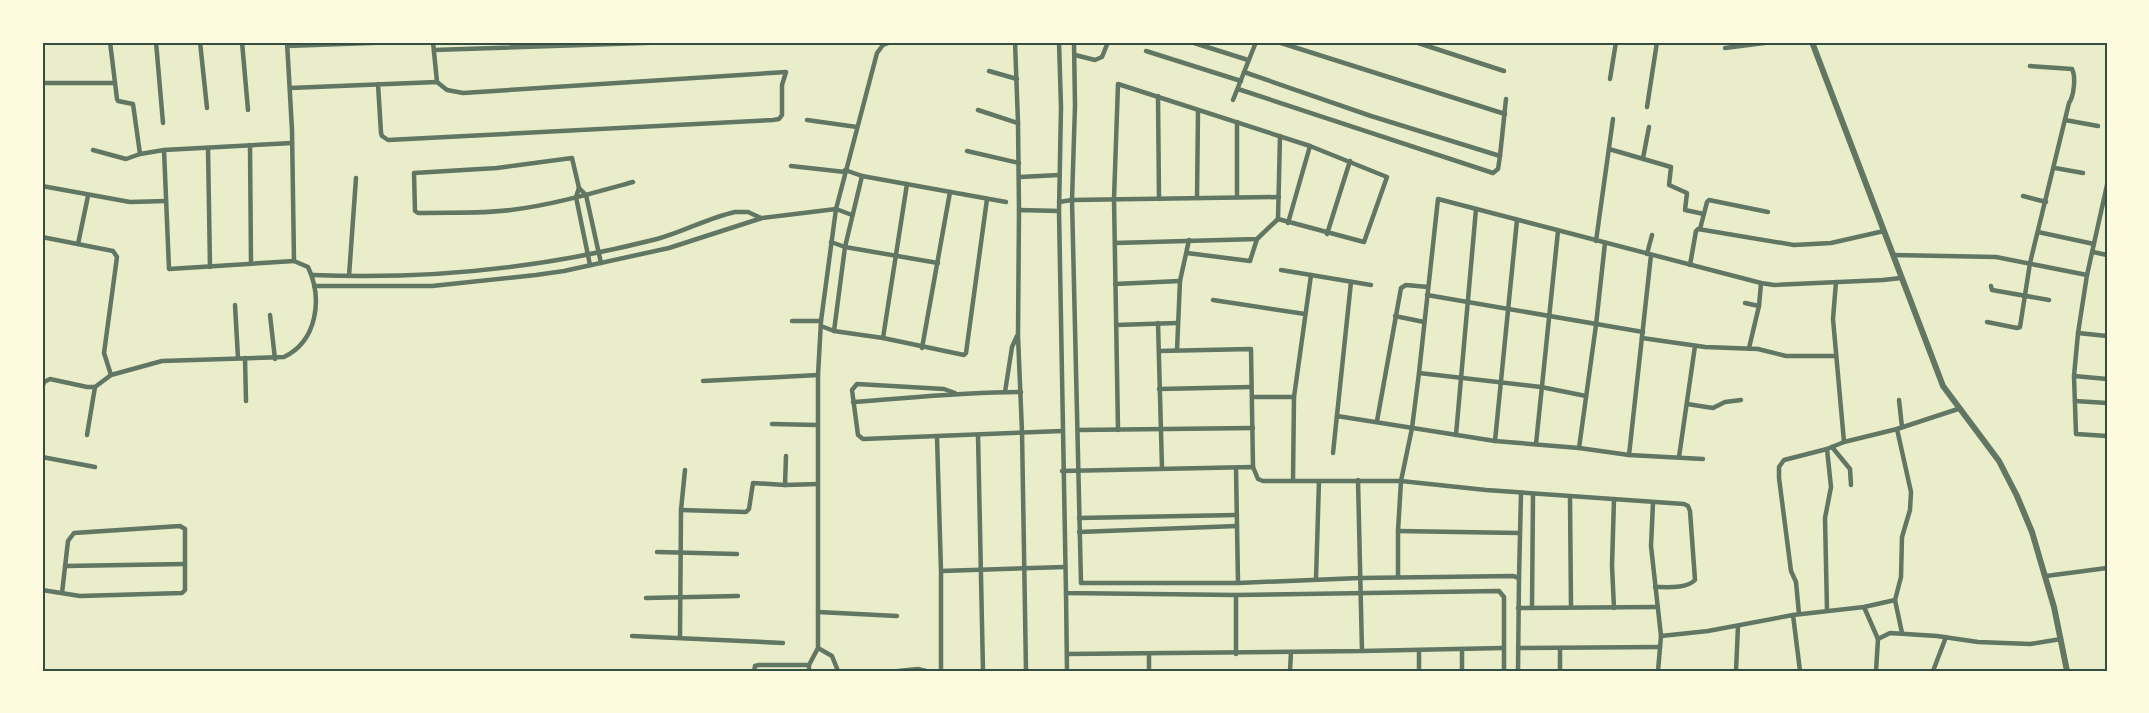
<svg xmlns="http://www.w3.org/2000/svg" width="2149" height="713" viewBox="0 0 2149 713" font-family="'IBM Plex Sans',sans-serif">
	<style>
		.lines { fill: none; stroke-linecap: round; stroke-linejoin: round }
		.minor { stroke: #617663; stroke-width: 4.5 }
		.tertiary { stroke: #617663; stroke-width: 6 }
		.neatline { fill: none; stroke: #344e41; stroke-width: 2 }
	</style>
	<rect width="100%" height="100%" fill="#e9edc9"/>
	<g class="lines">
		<g class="minor">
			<path d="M110 42 117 99 118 101 133 104 140 154"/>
			<path d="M156 42 163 123"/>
			<path d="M200 42 207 108"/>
			<path d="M242 42 248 110"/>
			<path d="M433 42 437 82"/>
			<path d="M1015 42 1018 123 1019 210"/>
			<path d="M1059 42 1061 107 1059 211 1066 593 1236 595 1499 591 1504 597V671"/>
			<path d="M1074 42 1075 106 1072 200 1081 583H1238L1360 578 1513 576 1519 578 1518 671"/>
			<path d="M1191 42 1248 60"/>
			<path d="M1278 42 1505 114"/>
			<path d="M1415 42 1504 71"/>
			<path d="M287 46 398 42"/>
			<path d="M1725 48 1772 42"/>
			<path d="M434 50 674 42"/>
			<path d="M1146 51 1241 81"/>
			<path d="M1075 55 1095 60 1102 57 1108 42"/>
			<path d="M989 71 1017 79"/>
			<path d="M1244 72 1371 116 1500 156 1506 99"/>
			<path d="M1610 79 1616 42"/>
			<path d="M42 83H114"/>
			<path d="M290 88 437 82 447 90 463 93 786 72 782 85V115L779 119 773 120 388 140 382 136 381 133 378 84"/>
			<path d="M1238 89 1493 173 1498 169 1500 156"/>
			<path d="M1158 96 1159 199"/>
			<path d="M1233 100 1256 42"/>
			<path d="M1647 107 1657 42"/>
			<path d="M978 110 1018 123"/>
			<path d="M807 120 857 127"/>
			<path d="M2065 120 2098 126"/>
			<path d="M1237 122V197"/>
			<path d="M250 145 251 263"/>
			<path d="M208 148 210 267"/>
			<path d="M1609 149 1671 167 1669 185 1687 193 1685 210 1704 214"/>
			<path d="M93 150 126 159 140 154 164 150 292 143"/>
			<path d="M164 150 169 269 294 261"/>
			<path d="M967 151 1019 163"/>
			<path d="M1643 158 1649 127"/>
			<path d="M791 166 845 172"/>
			<path d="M2055 168 2083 173"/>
			<path d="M845 170 862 176 1006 202"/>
			<path d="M1020 177 1059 175"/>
			<path d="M2107 185 2087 275 2078 333 2074 376 2076 434 2107 436"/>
			<path d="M42 186 130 202 166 201"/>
			<path d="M579 188 586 195 601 263"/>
			<path d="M2023 196 2046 202"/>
			<path d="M1197 198 1198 111"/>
			<path d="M1059 202 1072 200 1279 197"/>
			<path d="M1288 223 1310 146"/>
			<path d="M1700 229 1707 202 1709 200 1768 212"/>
			<path d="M2038 232 2094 244"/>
			<path d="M1327 234 1350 161"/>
			<path d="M42 237 113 251 117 257 104 353 111 375"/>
			<path d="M1596 241 1613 119"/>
			<path d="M831 242 845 247 938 263"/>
			<path d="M1115 243 1257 239 1278 219 1280 136"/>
			<path d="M78 244 88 196"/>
			<path d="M2093 252 2107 255"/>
			<path d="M1187 253 1250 261 1257 239"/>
			<path d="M1647 254 1652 235"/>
			<path d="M1893 255 1996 257 2087 275"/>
			<path d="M590 265 576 197 579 188 572 158 497 168 414 173 415 211 418 213C449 212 480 214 511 210 552 205 593 193 633 182"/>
			<path d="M1690 265 1696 231 1698 229 1794 245 1831 243 1884 231"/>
			<path d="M1281 270 1371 285"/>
			<path d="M312 275C428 280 544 268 657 239 683 232 708 218 735 212H748L761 218"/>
			<path d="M349 276 356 178"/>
			<path d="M1836 282 1833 319 1844 442"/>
			<path d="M1115 284 1180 281"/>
			<path d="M314 286H432L536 275 564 271 669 248 762 218 836 209 852 215"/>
			<path d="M1991 286 1992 290 2049 300"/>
			<path d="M1427 295 1643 332"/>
			<path d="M1213 300 1305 314"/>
			<path d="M1745 303 1759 306"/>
			<path d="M235 305 238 358"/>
			<path d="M270 315 275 359"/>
			<path d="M1395 316 1424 322"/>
			<path d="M792 321H821"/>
			<path d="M1987 322 2017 328 2020 327 2030 263 2069 103C2074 96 2076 77 2072 69L2030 66"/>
			<path d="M1158 323 1162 468"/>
			<path d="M1116 325 1177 323"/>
			<path d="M821 326 834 331 883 338 964 355 966 353 987 199"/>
			<path d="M834 331 845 247 862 176"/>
			<path d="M2078 333 2107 336"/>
			<path d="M883 338 907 184"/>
			<path d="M1642 338 1705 347 1758 349 1786 356H1836"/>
			<path d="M922 348 950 192"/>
			<path d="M1749 348 1759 306 1761 283"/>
			<path d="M1177 350 1180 281 1189 240"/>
			<path d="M1159 351 1251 349 1253 467"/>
			<path d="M245 358 246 401"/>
			<path d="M1419 373 1541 387 1586 396"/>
			<path d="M2074 376 2107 379"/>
			<path d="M703 381 818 375"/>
			<path d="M42 389 44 382 50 379 87 387H95L111 375 162 361 284 357C317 341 323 299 308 267L294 261 292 130 287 42"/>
			<path d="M1159 389 1251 387"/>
			<path d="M1005 392 1012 347 1017 336"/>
			<path d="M955 393 944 389 857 384 852 390 858 435 863 439 1062 431"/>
			<path d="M1253 397H1294L1311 275"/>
			<path d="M1899 400 1902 427"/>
			<path d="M2075 401 2107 403"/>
			<path d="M853 402C909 398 964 392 1021 392"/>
			<path d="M1687 404 1713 408 1725 402 1741 400"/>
			<path d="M1337 416 1495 441 1579 448 1629 455 1703 459"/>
			<path d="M1377 421 1401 288 1406 285 1428 287"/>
			<path d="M772 424 817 425"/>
			<path d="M1078 430 1253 428"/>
			<path d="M1118 430 1114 199 1118 84 1310 146 1387 177 1364 242 1278 219"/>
			<path d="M87 435 95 387"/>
			<path d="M978 435 983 671"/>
			<path d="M1456 435 1476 209"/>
			<path d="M937 437 941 571V671"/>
			<path d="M1495 441 1517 220"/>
			<path d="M1536 444 1558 231"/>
			<path d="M1832 447 1850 469 1851 485"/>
			<path d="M1579 448 1596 325 1605 243"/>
			<path d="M1333 453 1351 282"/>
			<path d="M1629 455 1651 255"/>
			<path d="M42 457 95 467"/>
			<path d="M1679 457 1695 346"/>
			<path d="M1236 468 1238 583"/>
			<path d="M1062 471 1253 467 1258 479 1263 481H1401L1486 490 1684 504 1688 506 1690 511 1695 580C1686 589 1667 587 1655 587"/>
			<path d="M1293 480 1294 397"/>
			<path d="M785 485 786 456"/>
			<path d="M1570 497 1571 607"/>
			<path d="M1653 503 1651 546 1661 636 1658 671"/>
			<path d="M681 510 746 512 749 509 753 483 785 485 818 484"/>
			<path d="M1079 518 1237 515"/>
			<path d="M1398 531 1519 533"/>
			<path d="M1079 532 1237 526"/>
			<path d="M657 552 737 554"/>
			<path d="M65 566 185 564"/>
			<path d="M941 571 1065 567"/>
			<path d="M2046 576 2107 568"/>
			<path d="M1398 577V531L1401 481 1412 428 1419 373 1438 199 1761 283 1774 285 1883 280 1901 278"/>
			<path d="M1519 578 1521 493"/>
			<path d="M1316 579 1319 481"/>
			<path d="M42 590 80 596 182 593 185 590V529L180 526 74 533 68 541 62 593"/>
			<path d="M1066 593 1067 671"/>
			<path d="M646 598 738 596"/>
			<path d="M1895 600 1902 633"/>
			<path d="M1864 607 1878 639"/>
			<path d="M1518 608 1657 607"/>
			<path d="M1532 608 1533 494"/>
			<path d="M1614 608 1612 566 1614 499"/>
			<path d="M1827 610 1825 518 1831 487 1827 449"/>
			<path d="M818 612 897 616"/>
			<path d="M1799 614 1796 582 1791 571 1779 478V467L1784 460 1827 449 1844 442 1897 429 1958 409"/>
			<path d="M1793 615 1800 671"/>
			<path d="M632 636 783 643"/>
			<path d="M1661 636 1708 631 1793 615 1864 607 1895 600 1901 577 1902 537 1910 510 1911 492 1897 429"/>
			<path d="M680 637 681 510 685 470"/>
			<path d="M818 648 832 656 838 671"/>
			<path d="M1518 648 1659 647"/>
			<path d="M1462 649V671"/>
			<path d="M1419 650V671"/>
			<path d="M1362 651 1503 648"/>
			<path d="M1067 654 1362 651 1358 480"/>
			<path d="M1236 654V595"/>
			<path d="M754 671 755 666 759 665H809"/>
			<path d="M809 671V665L818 648V375L821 321 836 209 877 53 883 45 891 42"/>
			<path d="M898 671 918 669 926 671"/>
			<path d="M1026 671 1022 432 1018 336 1019 210 1059 211"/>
			<path d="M1149 671V654"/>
			<path d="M1290 671 1291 652"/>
			<path d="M1560 671V648"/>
			<path d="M1736 671 1738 626"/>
			<path d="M1876 671 1878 639 1890 633 1937 636 1978 642 2030 644 2061 639"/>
			<path d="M1933 671 1946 637"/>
		</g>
		<path class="tertiary" d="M1812 42 1943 386 1999 461 2017 496 2032 532 2054 607 2067 671"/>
	</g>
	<rect width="2149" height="713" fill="none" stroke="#fefae0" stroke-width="87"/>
	<rect x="44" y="44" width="2062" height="626" class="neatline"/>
</svg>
